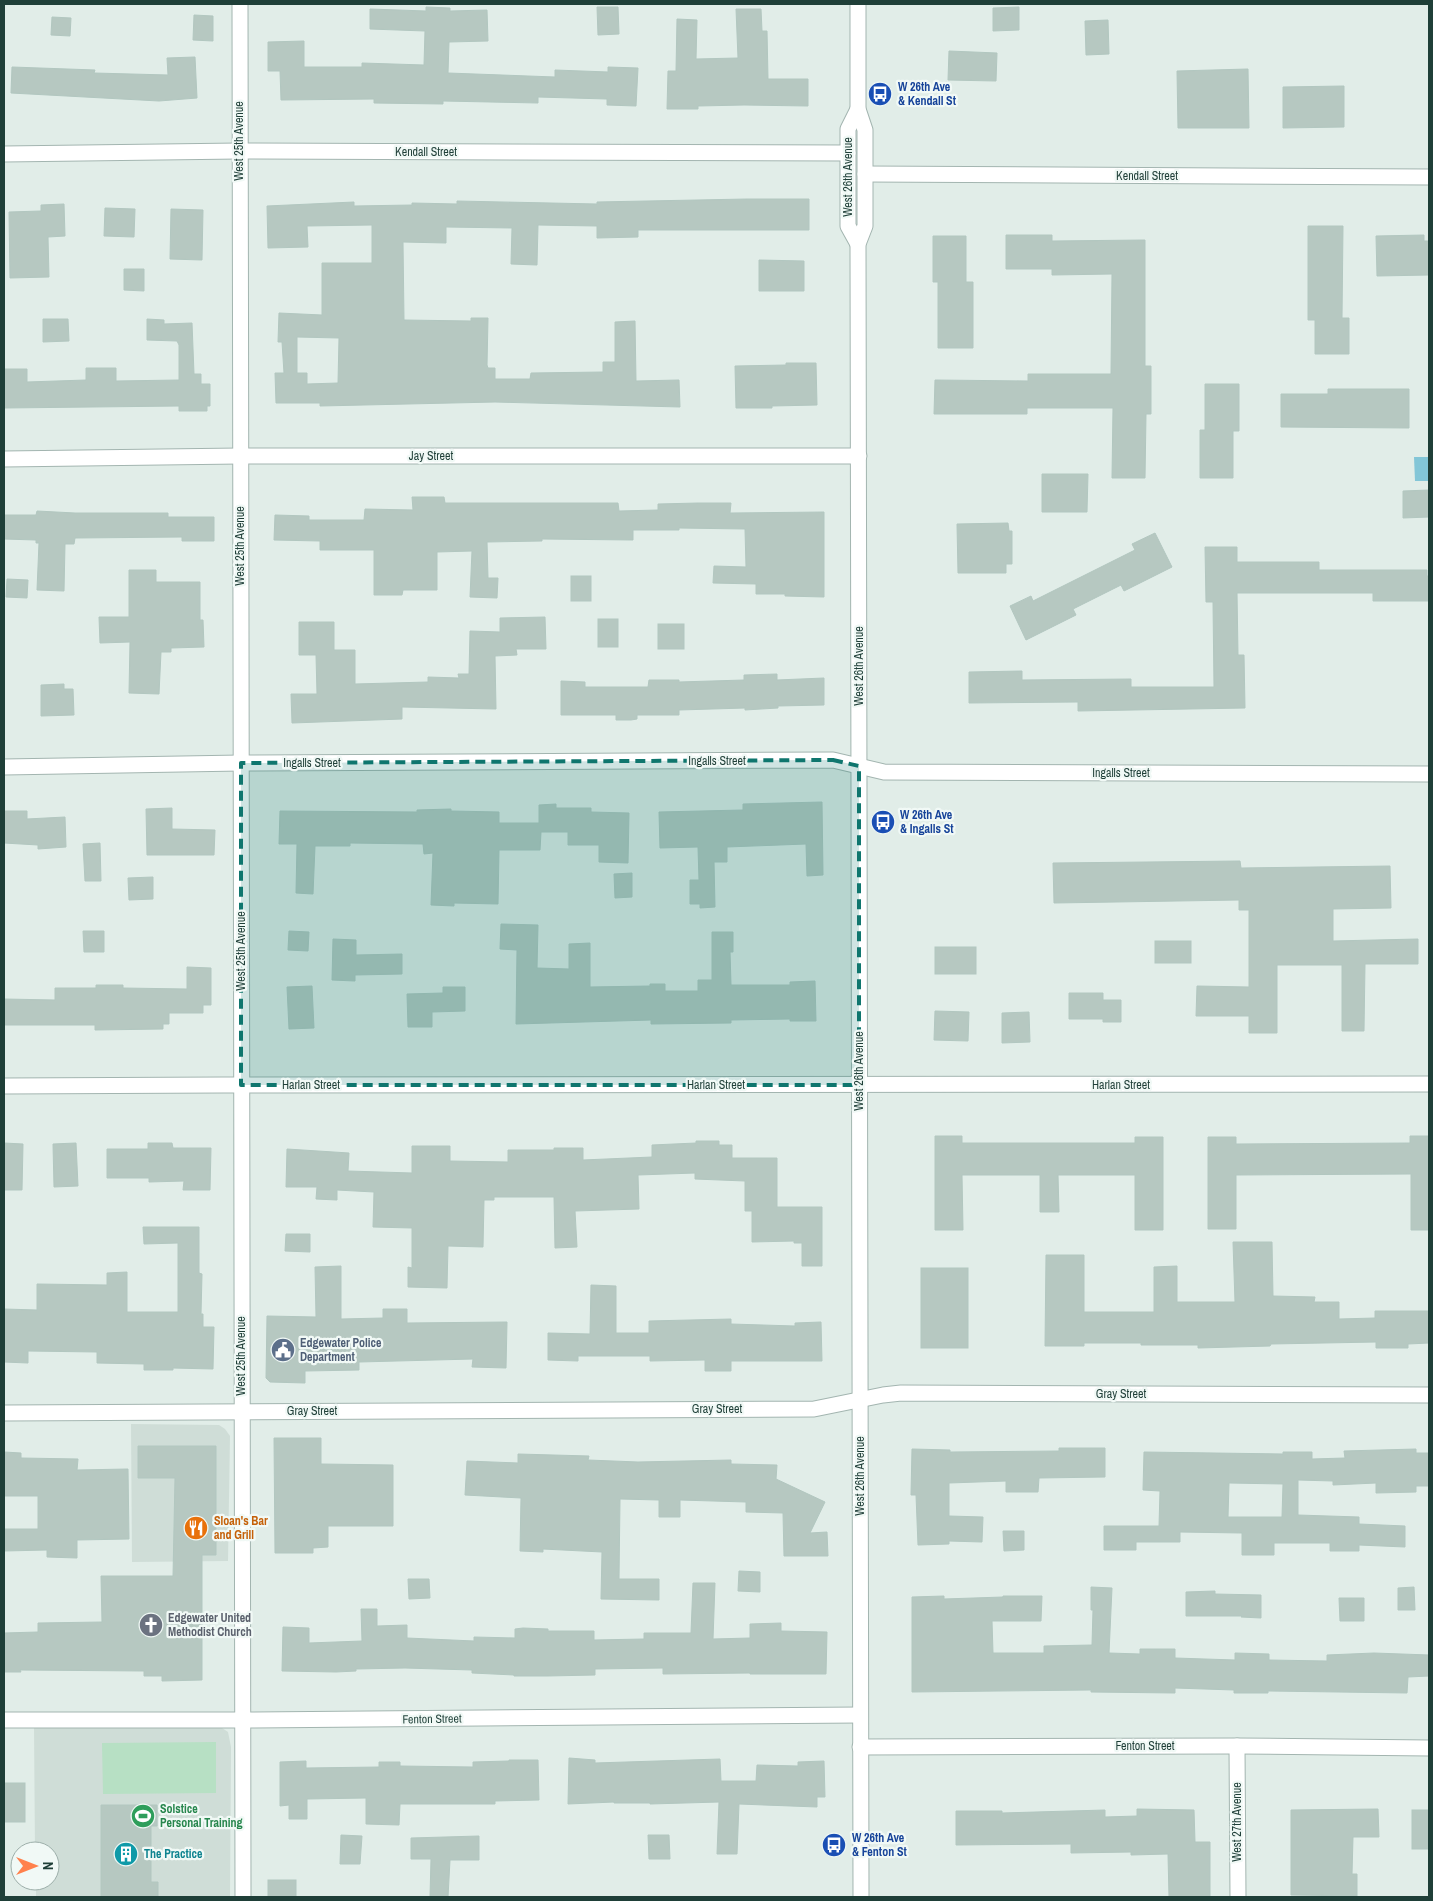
<svg xmlns="http://www.w3.org/2000/svg" width="1433" height="1901" viewBox="0 0 1433 1901" font-family="'Archivo Narrow',sans-serif">
	<style>
		.built { fill: #cfddd7 }
		.green { fill: #b7e0c4 }
		.water { fill: #83c6d7 }
		.building { fill: #b6c8c1; stroke: #b2c7c0; fill-rule: evenodd }
		.lines { fill: none; stroke-linecap: round; stroke-linejoin: round }
		.minor-casing { stroke: #a3b5b0; stroke-width: 17 }
		.minor { stroke: #fff; stroke-width: 15 }
		.marked { fill: #0f766e; fill-opacity: 0.2; stroke: #0f766e; stroke-width: 4; stroke-dasharray: 10 6; stroke-linejoin: round }
		.labels { text-anchor: middle; stroke-width: 4.5; stroke-linejoin: round; paint-order: stroke }
		.transit-label { font-size: 12px; font-weight: bold; fill: #164399; stroke: #f1f9f6; text-anchor: start }
		.street-label { font-size: 12px; fill: #1f3f38; stroke: #f1f9f6 }
		.service-label { font-size: 12px; font-weight: bold; fill: #4e5e75; stroke: #f1f9f6; text-anchor: start }
		.food-label { font-size: 12px; font-weight: bold; fill: #c56008; stroke: #f1f9f6; text-anchor: start }
		.worship-label { font-size: 12px; font-weight: bold; fill: #5b616d; stroke: #f1f9f6; text-anchor: start }
		.leisure-label { font-size: 12px; font-weight: bold; fill: #27864d; stroke: #f1f9f6; text-anchor: start }
		.culture-label { font-size: 12px; font-weight: bold; fill: #0d838f; stroke: #f1f9f6; text-anchor: start }
	</style>
	<rect width="100%" height="100%" fill="#e1ede8"/>
	<g class="built">
		<path d="M131 1424 219 1425 225 1429 230 1436 228 1561 132 1562Z"/>
		<path d="M219 1726 228 1732 231 1747 230 1897H36V1881H50V1851H35L34 1727Z"/>
	</g>
	<path class="green" d="M216 1742V1793L103 1794 102 1743Z"/>
	<path class="water" d="M1414 457H1429V481H1415Z"/>
	<g class="building">
		<path d="M426 7 450 8V11L487 10 488 41 449 42 448 73 555 77V70L608 72V67L638 68 636 106 607 105V99L538 97V103L443 101V104L374 103V99L281 100 280 71H268V42L304 41V67H362V63L424 65 425 31 370 29V9L426 11Z"/>
		<path d="M597 7H618L619 34 598 35Z"/>
		<path d="M1019 7V30L993 31V8Z"/>
		<path d="M736 9H761L762 31H767L768 79H808V106L744 105 698 106V109H667L668 71H676L677 19 697 20 696 59 738 58Z"/>
		<path d="M194 15 213 16V41L193 40Z"/>
		<path d="M52 17 71 18 70 36 51 35Z"/>
		<path d="M1108 20 1109 54 1086 55 1085 21Z"/>
		<path d="M949 51 997 53 996 81 948 80Z"/>
		<path d="M195 57 197 98 159 101 11 93 12 67 95 70 94 73 168 75 167 58Z"/>
		<path d="M1248 69 1249 128H1178L1177 71Z"/>
		<path d="M1344 86V127L1283 128V87Z"/>
		<path d="M747 199H809V230H638V237L597 238V226L538 225 537 265 511 264 512 228 446 227V243L403 242 404 320 471 321V318H488L487 365 488 368H495V379H530L531 373 603 372V362H615V322L635 321 636 381 679 380 680 407 495 402 320 406V403H276L275 373H284L282 342H278L279 313 322 315V263H372V225L307 226 308 247 268 248 267 206 354 202V206L412 205V203L457 204V201L597 204V202ZM297 337 339 338 338 383 307 384V373H297Z"/>
		<path d="M64 204 65 236 48 237 49 277 10 278 9 212 41 211V205Z"/>
		<path d="M105 208 135 209 134 237 104 236Z"/>
		<path d="M171 209 203 210 202 260 170 259Z"/>
		<path d="M1308 226H1343L1342 318H1349V354H1315V320H1308Z"/>
		<path d="M1006 235H1052V241L1145 240V366H1151V414H1146L1145 478H1112L1113 408H1027V414H934L935 380 1028 381V374H1111L1112 274 1052 275V269H1006Z"/>
		<path d="M1424 235V241H1429V275L1377 276 1376 236Z"/>
		<path d="M933 236H966V282H973V348H938V282H933Z"/>
		<path d="M759 260 804 261V291H759Z"/>
		<path d="M124 269H144V291L124 290Z"/>
		<path d="M43 319H68L69 341 43 342Z"/>
		<path d="M147 319 164 320V324L192 323 194 374H201V384H210V406H207V411H179V406L4 408V369H27V382L86 380V368H116V381L179 380V345L177 341 147 340Z"/>
		<path d="M786 363H816L817 405 772 406V408H736L735 366 786 365Z"/>
		<path d="M1205 384H1239V431H1233V478H1200V430H1205Z"/>
		<path d="M1328 389H1409V428L1281 427V394H1328Z"/>
		<path d="M1042 474H1088L1087 512H1042Z"/>
		<path d="M1429 490V517L1403 518V491Z"/>
		<path d="M412 497H444L445 503H618L619 511 658 510V504L698 503H731L730 513 824 512V597L785 596V594H756V584L713 583 714 566 746 567 745 529 679 528V530H633V540L542 539V541L487 542 488 578H498L497 598 470 597 472 551 437 552V590H403L402 595H374V550H320V541L274 540 275 515 309 516V520H364L365 509 413 510Z"/>
		<path d="M37 511 75 513H168V517H214V541H182V537L75 538 74 544H65L64 591 37 590 39 543H36V540L4 539V515H36Z"/>
		<path d="M1008 523 1009 531H1012V564H1006V573H958L957 524Z"/>
		<path d="M1155 533 1172 567 1124 591 1121 585 1073 609 1076 615 1026 640 1010 606 1031 596 1033 601 1135 550 1132 544Z"/>
		<path d="M1205 547H1237V562H1319V570H1427V576H1429V601H1373V593H1237L1238 655H1244L1245 708 1078 711V702L969 703V672L1022 671V680L1131 679V687H1214L1213 602H1206Z"/>
		<path d="M129 570H156V582H200V620H203L204 647 171 648V652H161L159 694 129 693 130 642 100 643 99 617H129Z"/>
		<rect x="571" y="576" width="20" height="25"/>
		<path d="M7 579 28 580 27 598 6 597Z"/>
		<path d="M545 617 546 649H516L517 655 495 656 496 709 402 707V719L292 723 291 694H317L316 655H299V622H334V650H355V684L428 682V677L459 678 458 674H469L470 631 500 632V618Z"/>
		<rect x="598" y="619" width="20" height="28"/>
		<rect x="658" y="624" width="26" height="25"/>
		<path d="M777 674V680L824 678V705L778 706V708L745 710V708L679 710V715H637V719L631 720H616V715H561V681L585 682V687H648L649 680H679V682L744 680V675Z"/>
		<path d="M64 684V689H73L74 715 41 716V685Z"/>
		<path d="M822 802 823 875 807 876 806 844 727 847V862H714L715 907 700 908V904H690V880H699L698 847 660 848 659 812 743 810V804Z"/>
		<path d="M556 804V808H591V812L629 813 628 863 599 862V845H568V832H541L540 850H499L498 904 454 903V906L431 905 433 853 424 854 423 844 350 843V846H315L313 894 296 893 297 844H279L280 811 417 812V810L451 809V811L499 812V823H539V805Z"/>
		<path d="M172 808V829L215 830 214 855H147L146 809Z"/>
		<path d="M4 811H27V819L65 817 66 847 38 849V845L4 843Z"/>
		<path d="M100 843 101 881H85L83 844Z"/>
		<path d="M1240 861 1241 868 1390 866 1391 908 1333 909V941L1418 939V964H1365L1364 1031H1342V965H1277V1033H1249V1016H1196L1197 986 1249 987V910H1239V900L1054 903 1053 863Z"/>
		<path d="M632 873V897L615 898 614 874Z"/>
		<path d="M153 877V899L129 900 128 878Z"/>
		<path d="M501 924 538 925 537 968 569 969V944L590 943V987L650 986V984H665V991H698V980H712V932H733V952H730L731 985H790V982L815 981 816 1021H790V1019L731 1020V1023L651 1024V1020L516 1024 517 950 500 949Z"/>
		<path d="M83 931H104V952H84Z"/>
		<path d="M289 931 309 932 308 951 288 950Z"/>
		<path d="M333 939 356 940V955L402 954V974L355 975V981L332 980Z"/>
		<rect x="1155" y="941" width="36" height="22"/>
		<rect x="935" y="947" width="41" height="27"/>
		<path d="M187 967 211 968V1005H203V1013H169V1024H163V1029L95 1030V1025H4V999L55 1000V988H96V985H123V988L187 989Z"/>
		<path d="M312 986 314 1028 289 1029 287 987Z"/>
		<path d="M443 987H465V1011L432 1012V1027H408L407 994 443 993Z"/>
		<path d="M1069 993H1103V1000H1121V1022H1103V1019H1069Z"/>
		<path d="M935 1011 969 1012 968 1041 934 1040Z"/>
		<path d="M1029 1012 1030 1042 1002 1043V1013Z"/>
		<path d="M935 1136H962V1143H1135V1137H1163V1230H1135V1175H1058L1059 1212H1040V1175H962L963 1230H935Z"/>
		<path d="M1410 1136H1429V1230H1411V1174L1236 1175V1229H1208V1137H1236V1144L1410 1143Z"/>
		<path d="M696 1141H719V1145H732V1158H777V1207H822V1266H802V1243H794V1241L752 1242V1211H745V1181L695 1179V1173L638 1175 639 1209 575 1211 577 1247 555 1248 554 1197H494V1200H484L483 1247 448 1246 447 1288 408 1287V1267L412 1268V1228L373 1227 374 1192 337 1190V1200L316 1199 317 1187H286L287 1149 349 1153 348 1171 412 1173V1146H450V1161L508 1162V1150H554V1148H583V1160L652 1157V1145L696 1143Z"/>
		<path d="M4 1143 23 1144 22 1190H4Z"/>
		<path d="M76 1143 78 1186 54 1187 53 1144Z"/>
		<path d="M148 1143H172L173 1148H211L210 1190H183L184 1181 149 1182V1178H107V1149H148Z"/>
		<path d="M143 1227H199V1273L202 1274 201 1314H203V1327H214L213 1369 173 1368V1370H144V1364L97 1363V1352L28 1351V1363L4 1362V1309L37 1310V1284L107 1285V1273L127 1272V1312H178V1243L144 1244Z"/>
		<path d="M286 1234H310V1252L285 1251Z"/>
		<path d="M1233 1242H1272L1273 1296 1315 1297 1314 1302H1339V1319L1375 1318V1311H1429V1343L1408 1344V1348H1376V1342L1271 1344 1270 1346 1198 1348V1345H1141V1343H1084V1346H1045L1046 1255H1084V1312H1154V1267L1177 1266V1302H1235Z"/>
		<path d="M341 1266V1319L383 1318V1309H407V1323L507 1322 506 1368 472 1367 473 1359 359 1362V1370L305 1371V1383L270 1382 266 1378 267 1316 316 1317 315 1267Z"/>
		<rect x="921" y="1268" width="47" height="80"/>
		<path d="M591 1285 616 1286V1333H649V1321L731 1319V1324L795 1326V1323L821 1322 822 1361H731V1371H705V1360L650 1361V1356H578V1361L548 1360V1333L590 1334Z"/>
		<path d="M274 1438H321V1464L393 1465V1526H328V1547L313 1548V1553H275Z"/>
		<path d="M138 1446H216V1555H202V1680L162 1681V1676H144V1671L20 1670 21 1672H4V1633L38 1632V1623L102 1622 101 1576H173L175 1478H138Z"/>
		<path d="M1059 1448H1105V1477L1039 1478 1038 1492H1006V1481L949 1483V1516L983 1517 982 1542 949 1541V1544L918 1545 916 1495H911L912 1449 950 1450V1452L1059 1451Z"/>
		<path d="M1416 1449V1453H1429V1486H1416V1492L1376 1493V1483L1333 1485V1481L1298 1480V1515L1359 1517V1524L1405 1526V1547L1359 1545V1551H1330V1543H1274V1555H1242V1533L1180 1532V1542H1136V1550H1104V1526H1159L1160 1491 1143 1490 1144 1452 1283 1454V1452H1312V1459L1345 1458 1344 1451ZM1229 1483 1283 1484 1282 1517H1228Z"/>
		<path d="M4 1452 21 1453V1458L78 1459 77 1470 128 1469 129 1539 77 1540V1558L47 1557V1550L4 1551V1529H38V1496H4Z"/>
		<path d="M518 1454 589 1456 588 1460 638 1462 731 1460V1464L777 1465 776 1479 825 1502 810 1533 827 1532 828 1556H784L783 1513 746 1512V1502L680 1500V1517H659V1500L620 1499 619 1579H659V1600L601 1599 602 1552 543 1549V1552L520 1551 521 1498 465 1495 467 1461 518 1463Z"/>
		<path d="M1003 1531H1024V1550L1004 1551Z"/>
		<path d="M739 1571 760 1572V1592L738 1591Z"/>
		<path d="M408 1579H429L430 1598 409 1599Z"/>
		<path d="M693 1583H715L713 1639 750 1638V1624L781 1623V1631L827 1632 826 1674H750V1673L663 1674V1668L595 1669V1675L547 1676H514V1675L472 1673V1670L405 1668 356 1669V1671L336 1672 282 1671 283 1627 309 1628V1643L362 1641 361 1609H377V1626L407 1625V1638L474 1641V1637L515 1638V1629L523 1628 548 1629V1631H594V1640L644 1639V1633H691Z"/>
		<path d="M1091 1587 1112 1588 1109 1653 1140 1654V1649H1175V1658L1235 1660V1653L1269 1654V1660L1327 1661V1655L1374 1653 1429 1655V1676L1408 1677 1407 1693 1268 1691V1693H1234V1690L1175 1688V1693L1091 1692V1690L912 1692V1597L944 1596V1599L1003 1597V1596H1042L1041 1621H992L993 1653H1044V1646L1092 1645 1093 1610H1091Z"/>
		<path d="M1414 1587 1415 1610H1398V1588Z"/>
		<path d="M1215 1591V1594L1261 1595V1618L1241 1617 1242 1616H1186V1592Z"/>
		<path d="M1339 1598H1364V1621H1340Z"/>
		<path d="M569 1758 595 1760V1763L720 1759 721 1781H756L757 1765 798 1766V1762L824 1761 825 1797H817V1807L739 1804 737 1854H717L719 1802 650 1804V1803H614V1802L568 1804Z"/>
		<path d="M509 1760H538L539 1800 495 1801V1804H400L399 1825 366 1824V1798L307 1799V1819H289V1805L280 1806V1762L306 1761V1768L379 1767V1762H400V1766L473 1767V1762L509 1761Z"/>
		<rect x="4" y="1783" width="21" height="39"/>
		<path d="M101 1805H157V1826H151V1882H158V1897H101Z"/>
		<path d="M1137 1809 1194 1810 1195 1842H1210V1897H1169L1168 1854 1131 1855V1852L1071 1853V1844L956 1845V1811H1002V1813L1105 1810V1817L1137 1816Z"/>
		<path d="M1378 1809 1379 1837H1353L1352 1874H1357V1896L1291 1895V1810Z"/>
		<rect x="1412" y="1810" width="17" height="39"/>
		<path d="M341 1835 362 1836 360 1864H340Z"/>
		<path d="M648 1835H669L670 1859H649Z"/>
		<path d="M479 1836V1860H450L448 1897H430L431 1859H411V1838Z"/>
		<rect x="268" y="1880" width="28" height="17"/>
	</g>
	<g class="lines">
		<g class="minor-casing">
			<g id="minor">
				<path d="M240 4 243 1897"/>
				<path d="M858 4V109L865 130V226L858 244 861 1897"/>
				<path d="M858 109 848 129V226L858 244"/>
				<path d="M4 154 239 151 848 153"/>
				<path d="M865 174 1429 177"/>
				<path d="M4 459 240 456H859"/>
				<path d="M4 767 241 763 833 760 884 772 1429 774"/>
				<path d="M4 1086 223 1085 1429 1084"/>
				<path d="M4 1413 814 1409 883 1395 901 1393 1429 1395"/>
				<path d="M4 1720H244L860 1715"/>
				<path d="M1237 1746 1238 1897"/>
				<path d="M860 1747 1237 1746 1429 1748"/>
			</g>
		</g>
		<use href="#minor" class="minor"/>
	</g>
	<path class="marked" d="M833 760 859 766V1085H241V763Z"/>
	<defs>
		<g id="bus-disc" transform="scale(1.25)"><circle r="9.5" fill="#1a4fb4" stroke="#f1f9f6"/><path d="M-5-6H5V4H4V6H2V4H-2V6H-4V4H-5ZM-3.5-4V0h7V-4ZM-3.5 1.2v1.5H-2V1.2ZM2 1.2v1.5H3.5V1.2Z" fill="#fff"/></g>
		<g id="civic-disc" transform="scale(1.25)"><circle r="9.5" fill="#5c6f8a" stroke="#f1f9f6"/><path d="M-.6-6.5H3V-4.5H.6V-3L4-1V1h2V6H-6V1h2V-1L-.6-3ZM-1.2 2.5V6h2.4V2.5Z" fill="#fff"/></g>
		<g id="restaurant-disc" transform="scale(1.25)"><circle r="9.5" fill="#e8710a" stroke="#f1f9f6"/><path d="M-5-6h1v4h1v-4h1v4h1v-4h1v5L-1.5 .5V6h-2V.5L-5-1ZM5-6V6H3V1.5H1.5Q1.5-4 5-6Z" fill="#fff"/></g>
		<g id="church-disc" transform="scale(1.25)"><circle r="9.5" fill="#6b7280" stroke="#f1f9f6"/><path d="M-1.2-6h2.4v3.5h3.3v2.4h-3.3V6h-2.4V-.1h-3.3v-2.4h3.3Z" fill="#fff"/></g>
		<g id="stadium-disc" transform="scale(1.25)"><circle r="9.5" fill="#2e9e5b" stroke="#f1f9f6"/><path d="M0-5a6.5 5 0 1 0 0 10a6.5 5 0 1 0 0-10ZM-3.5-1.8h7v3.6h-7Z" fill="#fff"/></g>
		<g id="building-disc" transform="scale(1.25)"><circle r="9.5" fill="#0f9aa8" stroke="#f1f9f6"/><path d="M-4-6H4V6H1V3H-1V6H-4ZM-2.5-4.3h1.7v1.8h-1.7ZM.8-4.3h1.7v1.8H.8ZM-2.5-1h1.7V.8h-1.7ZM.8-1h1.7V.8H.8Z" fill="#fff"/></g>
	</defs>
	<g fill-rule="evenodd">
		<use href="#bus-disc" x="880" y="94"/>
		<use href="#bus-disc" x="883" y="822"/>
		<use href="#civic-disc" x="283" y="1350"/>
		<use href="#restaurant-disc" x="196" y="1528"/>
		<use href="#church-disc" x="151" y="1625"/>
		<use href="#stadium-disc" x="143" y="1816"/>
		<use href="#bus-disc" x="834" y="1845"/>
		<use href="#building-disc" x="126" y="1854"/>
	</g>
	<g class="labels">
		<g class="transit-label">
			<text x="898" y="91">W 26th Ave<tspan x="898" dy="14">&amp; Kendall St</tspan></text>
			<text x="900" y="819">W 26th Ave<tspan x="900" dy="14">&amp; Ingalls St</tspan></text>
			<text x="852" y="1842">W 26th Ave<tspan x="852" dy="14">&amp; Fenton St</tspan></text>
		</g>
		<g class="street-label">
			<text transform="translate(239 141) rotate(-90)" y="4">West 25th Avenue</text>
			<text x="426" y="156">Kendall Street</text>
			<text x="1147" y="180">Kendall Street</text>
			<text transform="translate(848 177) rotate(-90)" y="4">West 26th Avenue</text>
			<text x="431" y="460">Jay Street</text>
			<text transform="translate(240 546) rotate(-90)" y="4">West 25th Avenue</text>
			<text transform="translate(859 666) rotate(-90)" y="4">West 26th Avenue</text>
			<text x="717" y="765">Ingalls Street</text>
			<text x="312" y="767">Ingalls Street</text>
			<text x="1121" y="777">Ingalls Street</text>
			<text transform="translate(241 951) rotate(-90)" y="4">West 25th Avenue</text>
			<text transform="translate(859 1071) rotate(-90)" y="4">West 26th Avenue</text>
			<text x="311" y="1089">Harlan Street</text>
			<text x="716" y="1089">Harlan Street</text>
			<text x="1121" y="1089">Harlan Street</text>
			<text transform="translate(241 1356) rotate(-90)" y="4">West 25th Avenue</text>
			<text x="1121" y="1398">Gray Street</text>
			<text x="717" y="1413">Gray Street</text>
			<text x="312" y="1415">Gray Street</text>
			<text transform="translate(860 1476) rotate(-90)" y="4">West 26th Avenue</text>
			<text transform="translate(432 1719) rotate(-1)" y="4">Fenton Street</text>
			<text x="1145" y="1750">Fenton Street</text>
			<text transform="translate(1237 1822) rotate(-90)" y="4">West 27th Avenue</text>
		</g>
		<g class="service-label">
			<text x="300" y="1347">Edgewater Police<tspan x="300" dy="14">Department</tspan></text>
		</g>
		<g class="food-label">
			<text x="214" y="1525">Sloan's Bar<tspan x="214" dy="14">and Grill</tspan></text>
		</g>
		<g class="worship-label">
			<text x="168" y="1622">Edgewater United<tspan x="168" dy="14">Methodist Church</tspan></text>
		</g>
		<g class="leisure-label">
			<text x="160" y="1813">Solstice<tspan x="160" dy="14">Personal Training</tspan></text>
		</g>
		<g class="culture-label">
			<text x="144" y="1858">The Practice</text>
		</g>
	</g>
	<rect width="1433" height="1901" fill="none" stroke="#1f3f38" stroke-width="10"/>
	<g transform="translate(35 1866) rotate(90)"><circle r="24" fill="#f1f9f6" stroke="#9dafaa"/>
	<path d="M0-4L9 19L0 12L-9 19Z" fill="#ff814c"/>
	<text y="-8" font-size="14" font-weight="bold" text-anchor="middle" fill="#1f3f38">N</text>
	</g>
</svg>
